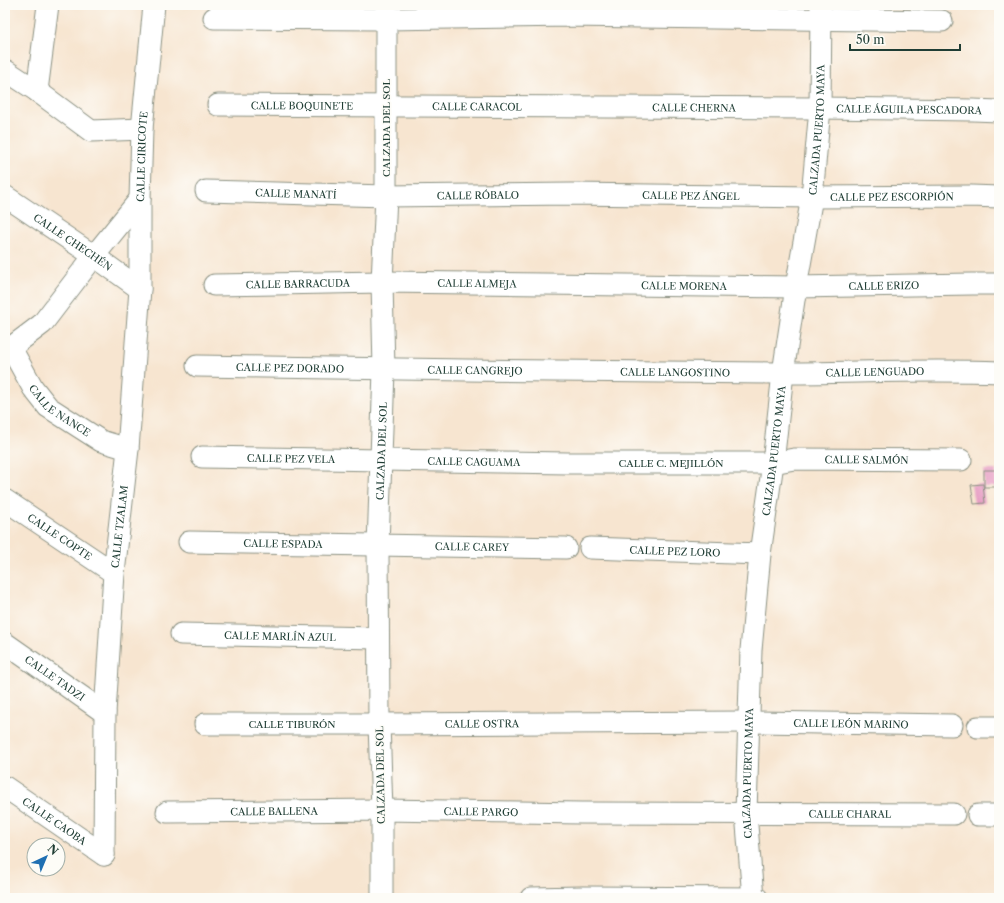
<svg xmlns="http://www.w3.org/2000/svg" width="1004" height="903" viewBox="0 0 1004 903" font-family="'Libre Caslon Text',serif">
	<style>
		.building { fill: #e69bc3 }
		.lines { fill: none; stroke-linecap: round; stroke-linejoin: round }
		.minor-casing { stroke: #8b9182; stroke-width: 23 }
		.minor { stroke: #fff; stroke-width: 21 }
		.labels { text-anchor: middle; stroke-width: 3; stroke-linejoin: round; paint-order: stroke }
		.street-label { font-size: 10px; fill: #1f3d34; stroke: #fdfcf7 }
	</style>
	<rect width="100%" height="100%" fill="#fdfcf7"/>
	<filter id="ink" filterUnits="userSpaceOnUse"><feTurbulence type="fractalNoise" baseFrequency=".025" numOctaves="2"/><feDisplacementMap in="SourceGraphic" scale="8" xChannelSelector="R" yChannelSelector="G"/><feConvolveMatrix kernelMatrix="1 2 1 2 8 2 1 2 1" color-interpolation-filters="sRGB"/></filter>
	<filter id="wash" filterUnits="userSpaceOnUse"><feTurbulence type="fractalNoise" baseFrequency=".012" numOctaves="4" result="noise"/><feDisplacementMap in="SourceGraphic" scale="16" xChannelSelector="R" yChannelSelector="G"/><feGaussianBlur stdDeviation="0.9" result="paint"/><feColorMatrix in="noise" values="0 0 0 0 0 0 0 0 0 0 0 0 0 0 0 0 0 1.4 0 .05"/><feComposite in="paint" operator="in"/></filter>
	<g filter="url(#wash)">
		<rect width="100%" height="100%" fill="#f7e5d0"/>
		<g id="blocks">
			<g class="building">
				<rect x="984" y="470" width="12" height="17"/>
				<path d="M983 484 985 503 974 504 971 485Z"/>
			</g>
		</g>
	</g>
	<g filter="url(#ink)">
		<use href="#blocks" fill-opacity="0" stroke="#8b9182" stroke-width="1"/>
		<g class="lines">
			<g class="minor-casing">
				<g id="minor">
					<path d="M214 18 386 19 570 16 942 21"/>
					<path d="M5 70 37 91 91 131 142 129"/>
					<path d="M37 91 48 5"/>
					<path id="s1" d="M218 105 820 108 973 110 999 111"/>
					<path id="s2" d="M206 191 386 196 571 194 812 197 971 196 999 197"/>
					<path id="s3" d="M5 196 94 256 140 289"/>
					<path id="s4" d="M214 285 382 282 796 287 972 284H999"/>
					<path id="s5" d="M11 348 33 388 48 407 101 441 128 449"/>
					<path d="M5 352 42 324 94 256 140 199"/>
					<path id="s6" d="M197 366C390 370 584 371 777 373 851 373 925 369 999 372"/>
					<path id="s7" d="M202 457 568 463H773L794 459 961 460"/>
					<path id="s8" d="M5 500 114 573"/>
					<path id="s9" d="M189 542 566 548"/>
					<path id="s10" d="M590 548 760 554"/>
					<path id="s11" d="M181 634 378 638"/>
					<path id="s12" d="M5 643 105 713"/>
					<path id="s13" d="M205 724H379L749 722 952 725"/>
					<path d="M978 727H999"/>
					<path id="s14" d="M5 787 104 855"/>
					<path id="s15" d="M167 812 382 810 581 813 954 814"/>
					<path d="M978 815H999"/>
					<path id="s16" d="M104 855 105 713 114 573 128 449 140 289V199L142 129 154 5"/>
					<path id="s17" d="M382 898V810L379 724 378 546 384 370 382 282 386 196V5"/>
					<path d="M531 898 582 897 757 898"/>
					<path id="s18" d="M753 898 746 813 751 650 760 554 773 463 783 373 796 287 812 197 820 108 821 5"/>
				</g>
			</g>
			<use href="#minor" class="minor"/>
		</g>
	</g>
	<g class="labels">
		<g class="street-label">
			<text dy="4" stroke="none"><textPath href="#s1" startOffset="84">CALLE BOQUINETE</textPath></text>
			<text dy="4" stroke="none"><textPath href="#s1" startOffset="259">CALLE CARACOL</textPath></text>
			<text dy="4" stroke="none"><textPath href="#s1" startOffset="476">CALLE CHERNA</textPath></text>
			<text dy="4" stroke="none"><textPath href="#s1" startOffset="691">CALLE ÁGUILA PESCADORA</textPath></text>
			<text transform="translate(386 128) rotate(-90)" y="4">CALZADA DEL SOL</text>
			<text dy="4" stroke="none"><textPath href="#s18" startOffset="773">CALZADA PUERTO MAYA</textPath></text>
			<text dy="4" stroke="none"><textPath href="#s16" startOffset="700">CALLE CIRICOTE</textPath></text>
			<text dy="4" stroke="none"><textPath href="#s2" startOffset="90">CALLE MANATÍ</textPath></text>
			<text dy="4" stroke="none"><textPath href="#s2" startOffset="272">CALLE RÓBALO</textPath></text>
			<text dy="4" stroke="none"><textPath href="#s2" startOffset="485">CALLE PEZ ÁNGEL</textPath></text>
			<text dy="4" stroke="none"><textPath href="#s2" startOffset="686">CALLE PEZ ESCORPIÓN</textPath></text>
			<text dy="4" stroke="none"><textPath href="#s3" startOffset="82">CALLE CHECHÉN</textPath></text>
			<text dy="4" stroke="none"><textPath href="#s4" startOffset="263">CALLE ALMEJA</textPath></text>
			<text dy="4" stroke="none"><textPath href="#s4" startOffset="84">CALLE BARRACUDA</textPath></text>
			<text dy="4" stroke="none"><textPath href="#s4" startOffset="670">CALLE ERIZO</textPath></text>
			<text dy="4" stroke="none"><textPath href="#s4" startOffset="470">CALLE MORENA</textPath></text>
			<text dy="4" stroke="none"><textPath href="#s6" startOffset="93">CALLE PEZ DORADO</textPath></text>
			<text dy="4" stroke="none"><textPath href="#s6" startOffset="278">CALLE CANGREJO</textPath></text>
			<text dy="4" stroke="none"><textPath href="#s6" startOffset="478">CALLE LANGOSTINO</textPath></text>
			<text dy="4" stroke="none"><textPath href="#s6" startOffset="678">CALLE LENGUADO</textPath></text>
			<text dy="4" stroke="none"><textPath href="#s5" startOffset="81">CALLE NANCE</textPath></text>
			<text dy="4" stroke="none"><textPath href="#s17" startOffset="447">CALZADA DEL SOL</textPath></text>
			<text dy="4" stroke="none"><textPath href="#s18" startOffset="449">CALZADA PUERTO MAYA</textPath></text>
			<text dy="4" stroke="none"><textPath href="#s7" startOffset="89">CALLE PEZ VELA</textPath></text>
			<text dy="4" stroke="none"><textPath href="#s7" startOffset="665">CALLE SALMÓN</textPath></text>
			<text dy="4" stroke="none"><textPath href="#s7" startOffset="272">CALLE CAGUAMA</textPath></text>
			<text dy="4" stroke="none"><textPath href="#s7" startOffset="469">CALLE C. MEJILLÓN</textPath></text>
			<text dy="4" stroke="none"><textPath href="#s16" startOffset="329">CALLE TZALAM</textPath></text>
			<text dy="4" stroke="none"><textPath href="#s8" startOffset="66">CALLE COPTE</textPath></text>
			<text dy="4" stroke="none"><textPath href="#s9" startOffset="94">CALLE ESPADA</textPath></text>
			<text dy="4" stroke="none"><textPath href="#s9" startOffset="283">CALLE CAREY</textPath></text>
			<text dy="4" stroke="none"><textPath href="#s10" startOffset="85">CALLE PEZ LORO</textPath></text>
			<text dy="4" stroke="none"><textPath href="#s11" startOffset="99">CALLE MARLÍN AZUL</textPath></text>
			<text dy="4" stroke="none"><textPath href="#s12" startOffset="61">CALLE TADZI</textPath></text>
			<text dy="4" stroke="none"><textPath href="#s13" startOffset="277">CALLE OSTRA</textPath></text>
			<text dy="4" stroke="none"><textPath href="#s13" startOffset="646">CALLE LEÓN MARINO</textPath></text>
			<text dy="4" stroke="none"><textPath href="#s13" startOffset="87">CALLE TIBURÓN</textPath></text>
			<text dy="4" stroke="none"><textPath href="#s18" startOffset="125">CALZADA PUERTO MAYA</textPath></text>
			<text transform="translate(380 775) rotate(-91)" y="4">CALZADA DEL SOL</text>
			<text dy="4" stroke="none"><textPath href="#s15" startOffset="107">CALLE BALLENA</textPath></text>
			<text dy="4" stroke="none"><textPath href="#s15" startOffset="314">CALLE PARGO</textPath></text>
			<text dy="4" stroke="none"><textPath href="#s15" startOffset="683">CALLE CHARAL</textPath></text>
			<text dy="4" stroke="none"><textPath href="#s14" startOffset="60">CALLE CAOBA</textPath></text>
		</g>
	</g>
	<rect width="1004" height="903" fill="none" stroke="#fdfcf7" stroke-width="20"/>
	<g transform="translate(46 857) rotate(44)"><circle r="19" fill="#fdfcf7" stroke="#a4b0a9"/>
	<path d="M0-3L7 15L0 10L-7 15Z" fill="#1f6fb2"/>
	<text y="-6" font-size="11" font-weight="bold" text-anchor="middle" fill="#1f3d34">N</text>
	</g>
	<path d="M850 44v6h110v-6" fill="none" stroke="#1f3d34" stroke-width="2"/>
	<text x="856" y="44" font-size="12" fill="#1f3d34" stroke="#fdfcf7" stroke-width="3" paint-order="stroke">50 m</text>
</svg>
